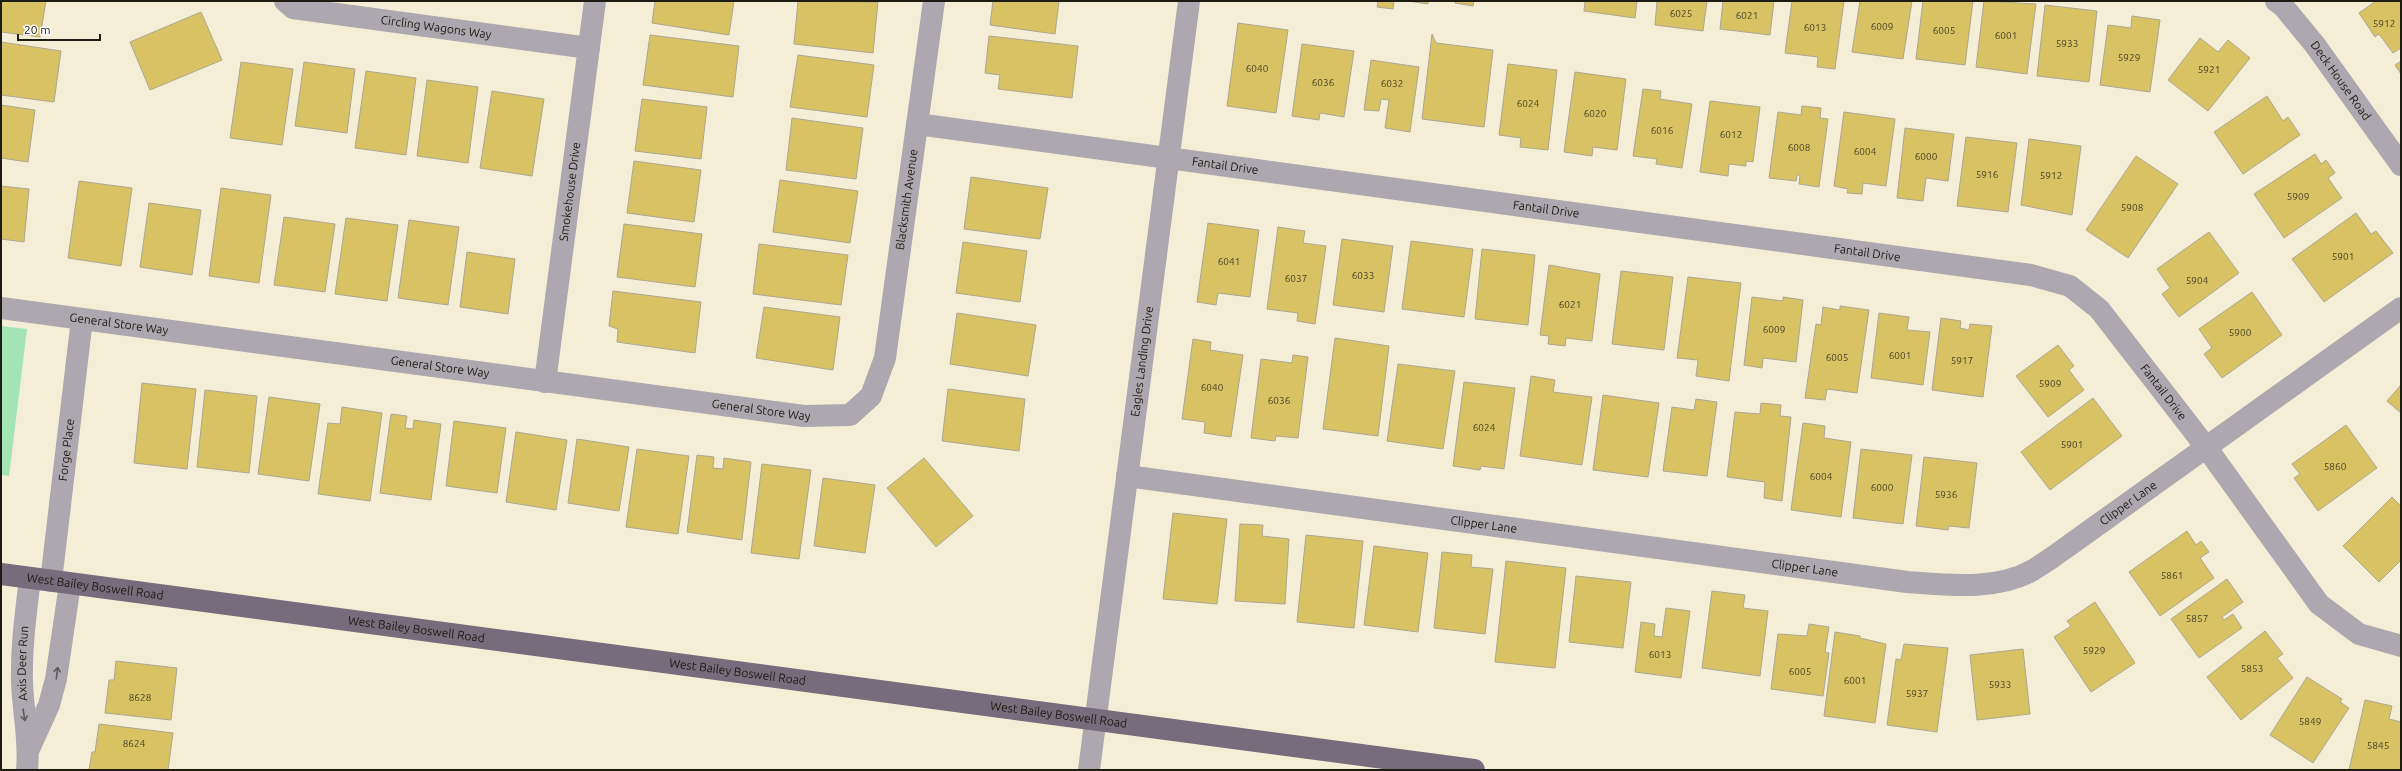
<svg xmlns="http://www.w3.org/2000/svg" width="2402" height="771" viewBox="0 0 2402 771" font-family="Ubuntu,sans-serif">
	<style>
		.green { fill: #a2e4b4 }
		.building { fill: #d9c264; stroke: #aca791 }
		.lines { fill: none; stroke-linecap: round; stroke-linejoin: round }
		.minor { stroke: #ada7af; stroke-width: 22 }
		.major { stroke: #776c7b; stroke-width: 22 }
		.oneway { stroke: #5e5a59 }
		.labels { text-anchor: middle; stroke-width: 3; stroke-linejoin: round; paint-order: stroke }
		.number-label { font-size: 10px; fill: #4c4526 }
		.street-label { font-size: 12px; fill: #1d1b12; stroke: #fff }
	</style>
	<rect width="100%" height="100%" fill="#f4eed7"/>
	<path class="green" d="M1 326 27 329 9 476 1 475Z"/>
	<g class="building">
		<path d="M1 1H46L40 37 1 32Z"/>
		<path d="M655 1H734L729 35 652 23Z"/>
		<path d="M798 1 878 2 873 53 794 44Z"/>
		<path d="M993 1H1059L1055 34 990 25Z"/>
		<path d="M1378 1H1394L1393 9 1377 7Z"/>
		<path d="M1408 1H1428V4Z"/>
		<path d="M1455 1H1474L1473 6 1455 3Z"/>
		<path d="M1585 1H1637L1635 18 1584 11Z"/>
		<path d="M1657 1H1707L1703 31 1655 25Z"/>
		<path d="M1723 1H1774L1770 35 1720 29Z"/>
		<path d="M1792 1H1844L1835 69 1817 67 1818 57 1785 53Z"/>
		<path d="M1860 1H1912L1903 59 1852 52Z"/>
		<path d="M1923 1H1973L1965 65 1916 59Z"/>
		<path d="M1984 1 2036 4 2027 74 1976 67Z"/>
		<path d="M2376 1H2401V48L2393 53 2379 34 2375 37 2359 13Z"/>
		<path d="M2045 5 2097 11 2089 82 2037 76Z"/>
		<path d="M201 12 222 60 150 90 130 42Z"/>
		<path d="M2132 16 2160 20 2150 92 2100 85 2108 25 2131 28Z"/>
		<path d="M1238 23 1288 30 1276 113 1227 106Z"/>
		<path d="M1432 34 1436 43 1493 50 1484 127 1422 119Z"/>
		<path d="M650 35 739 46 733 97 643 85Z"/>
		<path d="M989 36 1078 46 1072 98 998 89 1000 75 985 73Z"/>
		<path d="M2200 38 2218 52 2228 40 2250 58 2208 111 2168 80Z"/>
		<path d="M1 42 61 51 54 102 1 95Z"/>
		<path d="M1302 44 1354 51 1344 117 1320 113 1319 120 1292 116Z"/>
		<path d="M798 55 874 65 867 117 790 107Z"/>
		<path d="M1371 60 1419 67 1410 132 1385 128 1389 100 1381 99 1379 111 1364 110Z"/>
		<path d="M2401 61V74L2395 65Z"/>
		<path d="M241 62 293 69 282 145 230 138Z"/>
		<path d="M304 62 355 69 347 133 295 126Z"/>
		<path d="M1508 64 1557 70 1548 150 1520 147 1521 138 1499 135Z"/>
		<path d="M366 71 416 78 406 155 355 148Z"/>
		<path d="M1575 72 1626 79 1617 150 1593 147 1592 156 1564 152Z"/>
		<path d="M427 80 478 87 468 163 417 156Z"/>
		<path d="M1643 89 1661 91 1660 99 1692 104 1682 168 1656 164 1657 159 1633 156Z"/>
		<path d="M492 91 544 99 532 176 480 168Z"/>
		<path d="M2267 96 2283 121 2288 117 2300 135 2243 174 2214 132Z"/>
		<path d="M642 99 707 107 701 159 635 151Z"/>
		<path d="M1710 101 1760 107 1753 162 1746 161V166L1729 164 1728 176 1700 172Z"/>
		<path d="M1 105 35 110 28 162 1 158Z"/>
		<path d="M1802 106 1821 108 1820 118 1828 119 1819 187 1799 184 1800 175H1797L1796 181 1769 178 1778 112 1801 115Z"/>
		<path d="M1844 112 1895 119 1886 186 1863 183 1862 194 1847 193 1848 189 1834 186Z"/>
		<path d="M792 118 863 128 856 179 786 170Z"/>
		<path d="M1905 128 1954 134 1948 181 1926 178 1923 201 1897 198Z"/>
		<path d="M1966 137 2017 143 2008 212 1957 206Z"/>
		<path d="M2029 139 2081 146 2072 215 2021 205Z"/>
		<path d="M2315 154 2321 164 2326 160 2335 173 2328 178 2342 198 2284 238 2254 194Z"/>
		<path d="M2136 156 2178 184 2128 258 2086 230Z"/>
		<path d="M634 161 701 170 694 222 627 213Z"/>
		<path d="M971 177 1048 188 1040 239 964 229Z"/>
		<path d="M780 180 858 191 850 243 773 232Z"/>
		<path d="M79 181 132 188 121 266 68 258Z"/>
		<path d="M1 186 29 189 24 242 1 239Z"/>
		<path d="M221 188 271 195 259 283 209 276Z"/>
		<path d="M149 203 201 210 192 275 140 267Z"/>
		<path d="M2356 213 2371 234 2376 231 2393 253 2324 302 2292 259Z"/>
		<path d="M284 217 335 224 325 292 274 285Z"/>
		<path d="M346 218 398 225 387 301 335 294Z"/>
		<path d="M409 220 459 227 448 305 398 298Z"/>
		<path d="M1208 223 1259 230 1250 297 1218 293 1216 305 1197 302Z"/>
		<path d="M624 224 702 234 695 287 617 277Z"/>
		<path d="M1278 227 1305 231 1303 243 1326 246 1315 324 1297 321 1298 313 1267 309Z"/>
		<path d="M2209 232 2239 273 2179 317 2162 294 2170 288 2157 269Z"/>
		<path d="M1342 239 1393 246 1384 312 1333 305Z"/>
		<path d="M1411 241 1473 249 1464 317 1402 309Z"/>
		<path d="M963 242 1027 251 1020 302 956 293Z"/>
		<path d="M759 244 848 255 841 305 753 294Z"/>
		<path d="M1482 249 1535 255 1528 325 1475 319Z"/>
		<path d="M467 252 515 259 508 314 460 307Z"/>
		<path d="M1549 265 1600 274 1592 341 1566 338 1565 346 1548 344 1549 336 1540 335Z"/>
		<path d="M1621 271 1673 277 1664 350 1612 344Z"/>
		<path d="M1688 277 1741 283 1729 381 1696 376 1698 360 1677 358Z"/>
		<path d="M613 291 701 302 695 353 617 342 618 329 609 326Z"/>
		<path d="M2252 292 2282 335 2222 378 2204 354 2212 348 2199 329Z"/>
		<path d="M1752 297 1783 301V297L1803 300 1796 362 1763 358 1762 368 1744 365Z"/>
		<path d="M1840 306 1869 310 1857 393 1827 389 1825 400 1805 398 1816 324 1821 325 1823 307 1840 310Z"/>
		<path d="M764 307 840 317 833 370 756 358Z"/>
		<path d="M957 313 1036 325 1028 376 950 364Z"/>
		<path d="M1879 313 1909 317 1907 330 1930 332 1923 385 1871 378Z"/>
		<path d="M1941 318 1961 321 1960 328 1969 330 1970 324 1992 326 1983 397 1932 390Z"/>
		<path d="M1335 338 1389 346 1378 436 1323 429Z"/>
		<path d="M1193 339 1211 342 1210 350 1243 355 1231 437 1204 433 1205 422 1182 419Z"/>
		<path d="M2058 345 2074 366 2069 370 2084 390 2048 417 2016 376Z"/>
		<path d="M1293 355 1308 357 1298 438 1276 436 1275 441 1251 438 1261 359 1292 363Z"/>
		<path d="M1398 364 1455 371 1443 449 1387 441Z"/>
		<path d="M1531 376 1555 380 1553 392 1592 397 1582 465 1520 456Z"/>
		<path d="M1464 382 1515 388 1504 469 1481 466 1480 470 1453 466Z"/>
		<path d="M142 383 196 389 187 469 134 463Z"/>
		<path d="M2401 385V413L2387 401Z"/>
		<path d="M948 389 1025 399 1019 451 942 441Z"/>
		<path d="M205 390 257 396 249 473 197 467Z"/>
		<path d="M1603 395 1659 403 1648 477 1593 470Z"/>
		<path d="M269 397 320 404 309 481 258 474Z"/>
		<path d="M2093 398 2122 436 2050 490 2021 452Z"/>
		<path d="M1696 399 1717 402 1707 476 1663 471 1672 407 1694 410Z"/>
		<path d="M1761 403 1781 405 1780 416 1791 417 1782 501 1764 498 1765 482 1727 477 1735 412 1760 414Z"/>
		<path d="M342 407 382 413 370 501 318 494 328 423 340 424Z"/>
		<path d="M391 414 407 416 405 428 413 429 414 420 441 424 431 500 380 493Z"/>
		<path d="M454 421 506 428 497 493 446 486Z"/>
		<path d="M1803 423 1825 426 1824 438 1851 442 1841 517 1791 510Z"/>
		<path d="M2346 425 2377 468 2318 511 2294 478 2300 474 2292 464Z"/>
		<path d="M516 432 567 440 556 510 506 502Z"/>
		<path d="M577 439 629 447 619 511 568 503Z"/>
		<path d="M637 449 689 456 678 534 626 527Z"/>
		<path d="M1861 449 1912 455 1903 524 1853 518Z"/>
		<path d="M697 455 714 457 713 468 723 469 724 458 751 462 742 540 687 532Z"/>
		<path d="M1924 457 1977 463 1969 528 1949 526 1948 530 1916 526Z"/>
		<path d="M924 458 973 516 936 547 887 488Z"/>
		<path d="M762 464 811 470 799 559 751 553Z"/>
		<path d="M823 478 875 485 865 553 814 546Z"/>
		<path d="M2392 497 2401 506V560L2379 582 2343 546Z"/>
		<path d="M1173 513 1227 519 1217 604 1163 599Z"/>
		<path d="M1240 524 1263 525 1262 536 1289 539 1285 604 1235 601Z"/>
		<path d="M2187 531 2196 545 2201 541 2209 552 2200 558 2214 578 2160 616 2129 572Z"/>
		<path d="M1306 535 1363 541 1354 628 1297 622Z"/>
		<path d="M1374 546 1428 553 1418 632 1364 625Z"/>
		<path d="M1442 552 1472 555 1471 567 1493 569 1485 634 1434 628Z"/>
		<path d="M1506 561 1566 568 1555 668 1495 662Z"/>
		<path d="M1576 576 1631 582 1623 648 1569 642Z"/>
		<path d="M2227 579 2243 602 2222 617 2224 620 2233 614 2242 628 2199 658 2171 619Z"/>
		<path d="M1712 591 1745 595 1743 608 1768 611 1760 676 1702 668Z"/>
		<path d="M2095 602 2135 663 2091 692 2054 637 2071 626 2067 621Z"/>
		<path d="M1666 608 1690 611 1681 678 1635 672 1641 622 1655 624 1654 636 1662 637Z"/>
		<path d="M1809 624 1829 627 1825 652 1829 653 1823 696 1771 689 1778 634 1807 636Z"/>
		<path d="M2265 631 2283 654 2277 658 2293 678 2241 720 2207 677Z"/>
		<path d="M1835 632 1860 636V638L1886 644 1875 723 1824 716Z"/>
		<path d="M1904 644 1948 648 1937 732 1887 725 1896 659 1901 660Z"/>
		<path d="M2023 649 2030 714 1977 720 1970 655Z"/>
		<path d="M116 661 177 668 171 720 105 713 109 680H114Z"/>
		<path d="M2307 677 2342 699 2340 702 2349 708 2313 763 2270 735Z"/>
		<path d="M2365 700 2392 706 2389 719 2401 722V770H2349Z"/>
		<path d="M99 724 173 733 168 770H89L92 752H95Z"/>
	</g>
	<g class="lines">
		<g class="minor">
			<path id="s1" d="M285 1 293 8 589 48"/>
			<path id="s2" d="M2276 1 2283 6 2315 45 2401 165"/>
			<path id="s3" d="M917 124 2031 275 2070 286 2099 309 2206 447 2319 604 2359 634 2401 646"/>
			<path id="s4" d="M1 308 804 416 850 415 871 396 885 358 934 1"/>
			<path id="s5" d="M545 382 595 1"/>
			<path id="s6" d="M1127 476 1907 582C1948 585 1996 591 2033 570 2046 562 2059 553 2071 544L2401 308"/>
			<path id="s7" d="M51 581 82 319"/>
			<path d="M29 749 49 705 56 679 70 584"/>
			<path id="s8" d="M27 770C30 740 23 712 22 682 21 647 26 613 30 578"/>
			<path id="s9" d="M1089 770 1189 1"/>
		</g>
		<path class="major" id="s10" d="M1 574 1474 770"/>
	</g>
	<defs><path id="oneway-shaft" d="M-6 0H5M1.5-3L5.5 0L1.5 3" fill="none" stroke-width="1.6" stroke-linecap="round" stroke-linejoin="round"/></defs>
	<g class="oneway">
		<use href="#oneway-shaft" transform="translate(57 673) rotate(-83)"/>
		<use href="#oneway-shaft" transform="translate(24 715) rotate(81)"/>
	</g>
	<g class="labels">
		<g class="number-label">
			<text x="1681" y="17">6025</text>
			<text x="1747" y="19">6021</text>
			<text x="2384" y="27">5912</text>
			<text x="1882" y="30">6009</text>
			<text x="1815" y="31">6013</text>
			<text x="1944" y="34">6005</text>
			<text x="2006" y="39">6001</text>
			<text x="2067" y="47">5933</text>
			<text x="2129" y="61">5929</text>
			<text x="1257" y="72">6040</text>
			<text x="2209" y="73">5921</text>
			<text x="1323" y="86">6036</text>
			<text x="1392" y="87">6032</text>
			<text x="1528" y="107">6024</text>
			<text x="1595" y="117">6020</text>
			<text x="1662" y="134">6016</text>
			<text x="1731" y="138">6012</text>
			<text x="1799" y="151">6008</text>
			<text x="1865" y="155">6004</text>
			<text x="1926" y="160">6000</text>
			<text x="1987" y="178">5916</text>
			<text x="2051" y="179">5912</text>
			<text x="2298" y="200">5909</text>
			<text x="2132" y="211">5908</text>
			<text x="2343" y="260">5901</text>
			<text x="1229" y="265">6041</text>
			<text x="1363" y="279">6033</text>
			<text x="1296" y="282">6037</text>
			<text x="2197" y="284">5904</text>
			<text x="1570" y="308">6021</text>
			<text x="1774" y="333">6009</text>
			<text x="2240" y="336">5900</text>
			<text x="1900" y="359">6001</text>
			<text x="1837" y="361">6005</text>
			<text x="1962" y="364">5917</text>
			<text x="2050" y="387">5909</text>
			<text x="1212" y="391">6040</text>
			<text x="1279" y="404">6036</text>
			<text x="1484" y="431">6024</text>
			<text x="2072" y="448">5901</text>
			<text x="2335" y="470">5860</text>
			<text x="1821" y="480">6004</text>
			<text x="1882" y="491">6000</text>
			<text x="1946" y="498">5936</text>
			<text x="2172" y="579">5861</text>
			<text x="2197" y="622">5857</text>
			<text x="2094" y="654">5929</text>
			<text x="1660" y="658">6013</text>
			<text x="2252" y="672">5853</text>
			<text x="1800" y="675">6005</text>
			<text x="1855" y="684">6001</text>
			<text x="2000" y="688">5933</text>
			<text x="1917" y="697">5937</text>
			<text x="140" y="701">8628</text>
			<text x="2310" y="725">5849</text>
			<text x="134" y="747">8624</text>
			<text x="2378" y="749">5845</text>
		</g>
		<g class="street-label">
			<text dy="4" stroke="none"><textPath href="#s1" startOffset="155">Circling Wagons Way</textPath></text>
			<text dy="4" stroke="none"><textPath href="#s2" startOffset="103">Deck House Road</textPath></text>
			<text dy="4" stroke="none"><textPath href="#s3" startOffset="311">Fantail Drive</textPath></text>
			<text dy="4" stroke="none"><textPath href="#s5" startOffset="192">Smokehouse Drive</textPath></text>
			<text dy="4" stroke="none"><textPath href="#s4" startOffset="1085">Blacksmith Avenue</textPath></text>
			<text dy="4" stroke="none"><textPath href="#s3" startOffset="635">Fantail Drive</textPath></text>
			<text dy="4" stroke="none"><textPath href="#s3" startOffset="959">Fantail Drive</textPath></text>
			<text dy="4" stroke="none"><textPath href="#s4" startOffset="119">General Store Way</textPath></text>
			<text dy="4" stroke="none"><textPath href="#s9" startOffset="412">Eagles Landing Drive</textPath></text>
			<text dy="4" stroke="none"><textPath href="#s4" startOffset="443">General Store Way</textPath></text>
			<text dy="4" stroke="none"><textPath href="#s3" startOffset="1307">Fantail Drive</textPath></text>
			<text dy="4" stroke="none"><textPath href="#s4" startOffset="767">General Store Way</textPath></text>
			<text dy="4" stroke="none"><textPath href="#s7" startOffset="132">Forge Place</textPath></text>
			<text dy="4" stroke="none"><textPath href="#s6" startOffset="1032">Clipper Lane</textPath></text>
			<text dy="4" stroke="none"><textPath href="#s6" startOffset="360">Clipper Lane</textPath></text>
			<text dy="4" stroke="none"><textPath href="#s6" startOffset="684">Clipper Lane</textPath></text>
			<text dy="4" stroke="none"><textPath href="#s10" startOffset="95">West Bailey Boswell Road</textPath></text>
			<text dy="4" stroke="none"><textPath href="#s10" startOffset="419">West Bailey Boswell Road</textPath></text>
			<text dy="4" stroke="none"><textPath href="#s8" startOffset="107">Axis Deer Run</textPath></text>
			<text dy="4" stroke="none"><textPath href="#s10" startOffset="743">West Bailey Boswell Road</textPath></text>
			<text dy="4" stroke="none"><textPath href="#s10" startOffset="1067">West Bailey Boswell Road</textPath></text>
		</g>
	</g>
	<rect width="2402" height="771" fill="none" stroke="#1d1b12" stroke-width="4"/>
	<path d="M18 34v6h82v-6" fill="none" stroke="#1d1b12" stroke-width="2"/>
	<text x="24" y="34" font-size="12" fill="#1d1b12" stroke="#ffffff" stroke-width="3" paint-order="stroke">20 m</text>
</svg>
